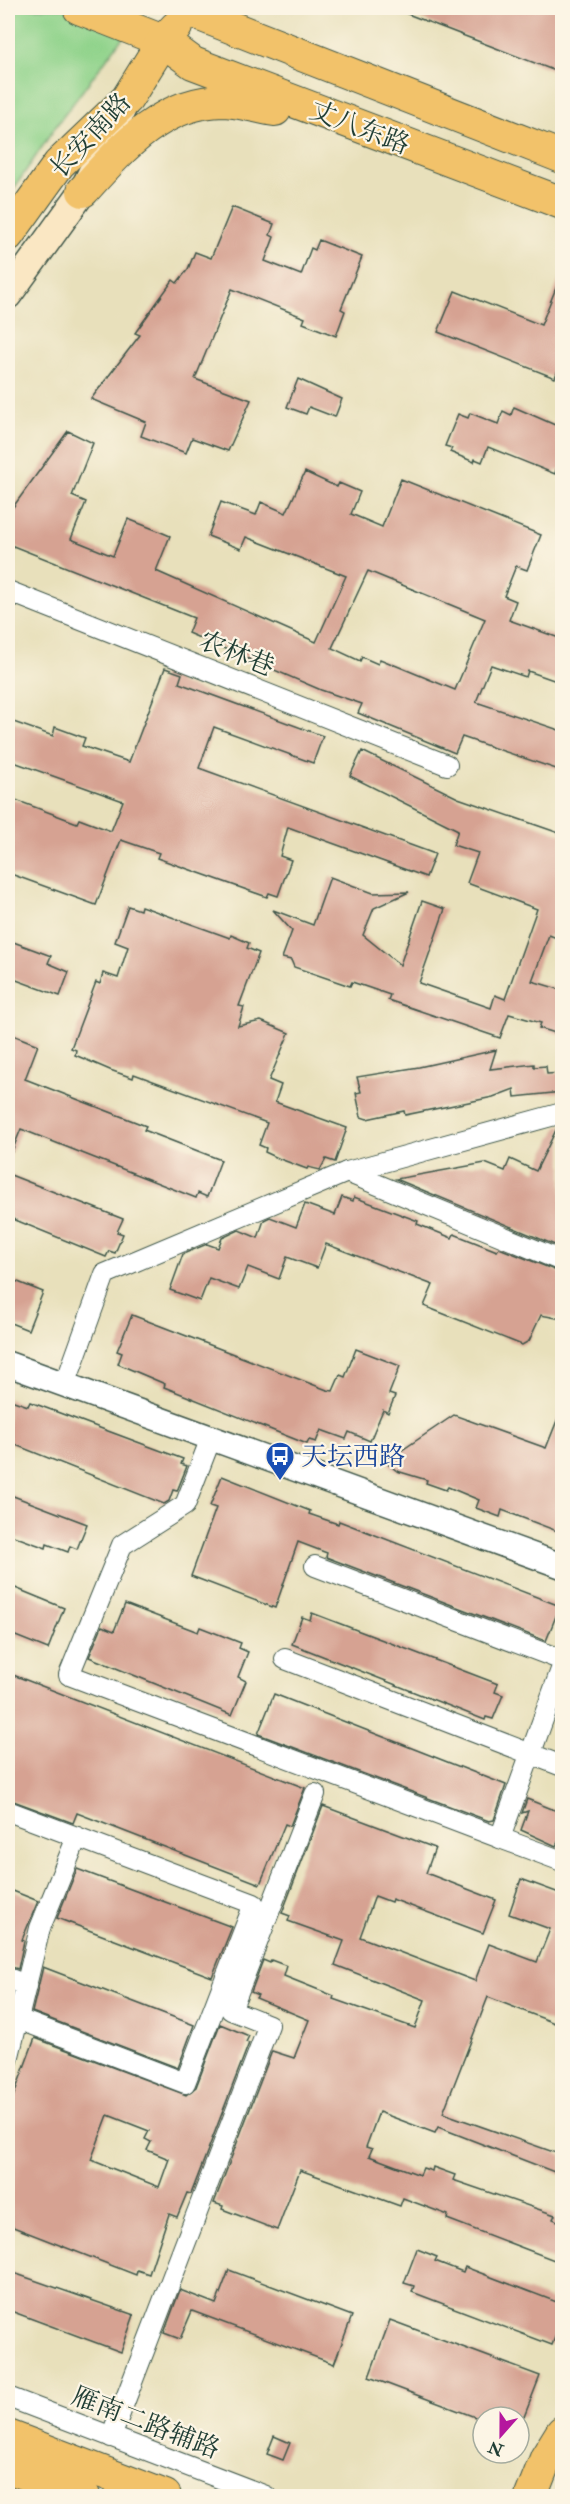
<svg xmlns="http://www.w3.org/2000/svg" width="570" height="2504" viewBox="0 0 570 2504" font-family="'IM FELL Double Pica','Noto Serif SC',serif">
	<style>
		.green { fill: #90d38b; stroke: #588860; stroke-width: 1.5 }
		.building { fill: #d6a292; fill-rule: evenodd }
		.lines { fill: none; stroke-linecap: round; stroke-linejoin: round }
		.minor-casing { stroke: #3d5548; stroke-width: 22 }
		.tertiary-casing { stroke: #3d5548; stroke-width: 27 }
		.secondary-casing { stroke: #3d5548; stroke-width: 30 }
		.primary-casing { stroke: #3d5548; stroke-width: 34 }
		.minor { stroke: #fff; stroke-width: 20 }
		.tertiary { stroke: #fff; stroke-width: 24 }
		.secondary { stroke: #fae7c3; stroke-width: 27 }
		.primary { stroke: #f2c26a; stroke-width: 32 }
		.labels { text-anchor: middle; stroke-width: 4.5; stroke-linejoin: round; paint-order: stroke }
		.street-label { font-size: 26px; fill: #1f3d34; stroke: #fcf5e5 }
		.transit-label { font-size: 26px; fill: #164399; stroke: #fcf5e5; text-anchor: start }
	</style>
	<rect width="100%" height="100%" fill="#fcf5e5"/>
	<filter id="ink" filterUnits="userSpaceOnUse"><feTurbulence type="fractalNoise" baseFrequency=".0167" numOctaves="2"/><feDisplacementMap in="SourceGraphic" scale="12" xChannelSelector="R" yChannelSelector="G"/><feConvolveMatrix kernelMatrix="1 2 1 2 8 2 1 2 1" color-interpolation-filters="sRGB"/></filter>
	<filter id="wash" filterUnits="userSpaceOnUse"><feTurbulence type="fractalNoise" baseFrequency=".008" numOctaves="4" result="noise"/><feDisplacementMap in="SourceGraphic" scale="24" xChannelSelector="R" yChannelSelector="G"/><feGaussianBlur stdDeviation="1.35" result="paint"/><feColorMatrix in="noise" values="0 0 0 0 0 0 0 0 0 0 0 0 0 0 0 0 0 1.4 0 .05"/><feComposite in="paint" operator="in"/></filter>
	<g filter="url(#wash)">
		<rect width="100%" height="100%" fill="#e8e0bb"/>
		<path class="green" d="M8 8H145L59 122 8 197Z"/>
		<g id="blocks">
			<g class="building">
				<path d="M392 8H562V47L553 70Z"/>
				<path d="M232 207 274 224 270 235 274 237 265 261 301 275 311 248 315 250 319 240 362 257 341 309 345 311 336 336 303 323 305 318 232 289 195 379 251 400 228 451 192 438 186 453 141 436 146 422 91 399 140 335 135 333 173 280 177 283 188 269 195 252 211 258Z"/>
				<path d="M562 273V359L555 378 438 332 455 291 541 325Z"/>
				<path d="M298 379 342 399 335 417 309 407 306 414 287 407Z"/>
				<path d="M514 407 562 428V472L556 470 555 474 488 447 482 462 475 459 474 462 450 452 452 448 445 446 458 414 468 418 470 413 498 424 503 411 511 415Z"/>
				<path d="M68 431 93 443 72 496 86 502 71 539 113 556 128 519 156 530 170 536 156 571 316 642 346 576 246 537 241 549 208 536 221 502 256 515 261 502 286 513 305 472 337 487 339 483 360 492 351 514 382 527 401 479 541 535 527 570 516 566 504 596 516 601 509 620 562 639V683L528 671 526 677 491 665 476 702 562 731V771L462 737 455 753 358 713 362 704 321 690 188 633 194 618 8 544V514ZM368 571 485 619 455 690 380 659 378 664 362 657 360 661 332 648Z"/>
				<path d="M165 668 182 674 179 683 323 736 313 763 214 727 199 768 435 854 426 877 288 827 280 856 291 860 278 896 269 893 267 897 157 858 159 853 121 840 96 905 8 873V797L77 823 79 819 111 831 123 801 8 760V720L53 736 55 727 85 738 82 746 129 762Z"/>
				<path d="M362 751 458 798 562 834V940L549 935 532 981 562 990V1035L539 1028 541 1023 509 1014 500 1038 388 1000 390 995 352 982 350 986 294 967 291 960 282 958 292 931 273 910 313 925 330 877 373 893 409 892 374 908 363 935 400 965 422 901 445 909 419 983 491 1008 495 995 505 999 537 909 467 883 478 853 453 845 458 830 350 776Z"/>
				<path d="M128 906 140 910 141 906 230 938 231 935 249 943 247 948 259 953 239 1006 244 1007 238 1026 261 1021 289 1033 269 1080 281 1085 275 1102 347 1128 335 1162 326 1159 320 1170 308 1167 307 1169 280 1159 265 1152 266 1148 259 1145 267 1123 134 1074 133 1078 110 1070 75 1055 76 1050 71 1048 96 982 100 984 103 973 118 978 128 947 115 942Z"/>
				<path d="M8 940 51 956 48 963 69 972 60 996 8 977Z"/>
				<path d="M8 1033 38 1045 25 1079 146 1126 144 1130 221 1160 207 1197 198 1193 196 1198 21 1129 8 1161Z"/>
				<path d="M496 1050 490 1069 534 1064V1067L546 1066 547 1074 562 1073V1092L515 1097 514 1089 493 1097 405 1115 404 1111 367 1119 361 1117 356 1093 361 1092 357 1077 419 1067Z"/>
				<path d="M562 1125V1248L396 1179 485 1163 505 1171 510 1159 536 1171 558 1126Z"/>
				<path d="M8 1174 123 1219 117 1232 123 1234 115 1253 109 1251 106 1257 8 1217Z"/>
				<path d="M342 1197 353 1201 354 1197 418 1221 417 1224 452 1238 454 1234 497 1251 499 1248 562 1273V1319L541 1315 529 1341 522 1345 424 1306 433 1285 326 1244 317 1268 287 1257 279 1279 248 1267 239 1289 209 1278 200 1301 170 1290 183 1254 207 1244 218 1248 222 1238 239 1230 258 1238 264 1220 270 1217 296 1227 305 1204 335 1215Z"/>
				<path d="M8 1278 43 1292 28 1330 8 1322Z"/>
				<path d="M132 1315 327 1390 333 1391 340 1375 345 1377 356 1349 400 1366 389 1394 395 1396 388 1413 383 1410 370 1441 349 1432 346 1439 321 1430 316 1442 309 1440 307 1444 164 1387 165 1384 118 1364 122 1353 117 1351Z"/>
				<path d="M8 1399 28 1406 30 1402 183 1459 181 1464 187 1466 177 1491 173 1490 169 1501 164 1504 8 1442Z"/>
				<path d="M562 1408V1533L502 1510 500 1517 476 1508 479 1500 448 1487 446 1490 426 1483 427 1480 397 1471 388 1464 395 1455 454 1415 546 1448Z"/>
				<path d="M222 1476 310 1511 309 1514 338 1524 339 1521 560 1606 546 1641 326 1557 327 1553 298 1542 275 1608 191 1576 216 1508 210 1506Z"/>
				<path d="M8 1494 87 1524 77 1549 70 1546 68 1552 47 1544 46 1548 8 1534Z"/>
				<path d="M8 1585 64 1608 48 1649 8 1633Z"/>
				<path d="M125 1604 198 1632 200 1627 241 1643 239 1648 248 1652 238 1677 246 1681 232 1715 89 1657 102 1626 114 1631Z"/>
				<path d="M312 1613 498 1684 495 1692 503 1695 493 1719 486 1717 485 1720 292 1644 302 1617 310 1620Z"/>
				<path d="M8 1673 305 1788 290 1826 285 1824 260 1884 77 1813 73 1823 8 1799Z"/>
				<path d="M274 1694 506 1785 494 1820 489 1821 258 1734Z"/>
				<path d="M527 1799 562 1813V1844L558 1842 556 1846 521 1830 528 1811 522 1813Z"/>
				<path d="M323 1806 435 1848 426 1873 496 1900 483 1933 392 1899 391 1902 375 1896 360 1937 475 1981 489 1944 537 1962 550 1929 509 1914 521 1879 562 1894V2026L488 1997 443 2113 562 2155V2175L438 2127 435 2133 379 2112 366 2147 372 2149 369 2156 420 2175 423 2168 432 2171 433 2167 455 2175 453 2180 555 2215 553 2219 562 2223V2263L447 2219 448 2215 403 2198 400 2206 300 2170 277 2230 222 2209 223 2206 214 2203 272 2051 294 2058 309 2020 256 1998 258 1995 251 1992 263 1960 270 1963 271 1960 287 1966 284 1976 334 1996 333 1999 415 2028 425 2000 335 1965 344 1941 288 1921 290 1916 282 1913Z"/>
				<path d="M77 1869 232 1927 212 1977 57 1918Z"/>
				<path d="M8 1889 38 1901 22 1940 24 1941 18 1969 8 1966Z"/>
				<path d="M43 1967 194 2025 178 2068 32 2012Z"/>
				<path d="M220 2024 249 2036 246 2042 249 2043 191 2194 187 2193 177 2217 169 2214 149 2274 137 2270 136 2275 8 2225V2098L12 2100 35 2038 186 2095 196 2087ZM108 2115 149 2131 145 2139 151 2142 147 2150 169 2159 159 2187 91 2160Z"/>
				<path d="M417 2249 437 2257 435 2261 463 2272 465 2267 562 2304V2319L552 2345 412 2292 414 2286 404 2283Z"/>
				<path d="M229 2270 352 2316 334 2364 192 2311 180 2339 164 2333 180 2290 216 2304Z"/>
				<path d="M8 2271 134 2315 121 2352 8 2310Z"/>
				<path d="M390 2320 540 2376 524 2417H475L369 2377Z"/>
				<path d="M274 2436 290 2443 283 2460 267 2454Z"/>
			</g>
		</g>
	</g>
	<g filter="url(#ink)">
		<use href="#blocks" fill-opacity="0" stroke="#3d5548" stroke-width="1.5"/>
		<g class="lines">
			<g class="minor-casing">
				<g id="minor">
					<path d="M8 591 447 765"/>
					<path d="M347 1172 562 1113"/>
					<path d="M65 1385 105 1274 347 1172 562 1261"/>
					<path d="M211 1438 185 1505 122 1545 69 1675 500 1838 562 1667"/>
					<path d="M315 1566 562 1660"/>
					<path d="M285 1659 562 1766"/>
					<path d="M8 1811 254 1904 185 2083 18 2019 8 2060"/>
					<path d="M500 1838 562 1861"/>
					<path d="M8 1978 26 1985"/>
					<path d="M18 2019 40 1928 77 1837"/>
					<path d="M8 2397 266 2496"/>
					<path d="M111 2437 269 2025 231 2010 315 1794"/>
				</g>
			</g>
			<g class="tertiary-casing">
				<path id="tertiary" d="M8 1364 562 1566"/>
			</g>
			<g class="secondary-casing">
				<path id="secondary" d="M8 295 83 191 124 105"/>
			</g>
			<g class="primary-casing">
				<g id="primary">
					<path d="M79 8 163 41 193 63 562 203"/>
					<path d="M182 8 562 157"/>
					<path d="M83 191C121 149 162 101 224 101 241 102 258 107 275 110"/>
					<path d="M8 235 59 164 127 99 163 41 176 27"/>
					<path d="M8 2436 165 2496"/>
					<path d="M8 2467 84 2496"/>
					<path d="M531 2496 546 2458 562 2432"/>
				</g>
			</g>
			<use href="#minor" class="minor"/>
			<use href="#tertiary" class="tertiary"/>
			<use href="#secondary" class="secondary"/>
			<use href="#primary" class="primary"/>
		</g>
	</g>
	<defs>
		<g id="bus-pin" transform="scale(1.5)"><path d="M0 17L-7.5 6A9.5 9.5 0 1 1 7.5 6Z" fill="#1a4fb4" stroke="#fcf5e5"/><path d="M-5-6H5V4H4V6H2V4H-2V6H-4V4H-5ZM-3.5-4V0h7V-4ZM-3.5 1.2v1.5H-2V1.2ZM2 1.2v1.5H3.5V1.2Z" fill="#fff"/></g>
	</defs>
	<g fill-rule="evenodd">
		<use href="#bus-pin" x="280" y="1456"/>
	</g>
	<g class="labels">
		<g class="street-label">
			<text transform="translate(360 127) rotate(21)" y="9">丈八东路</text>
			<text transform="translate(90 135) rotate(-47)" y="9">长安南路</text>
			<text transform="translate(237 653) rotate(22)" y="9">农林巷</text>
			<text transform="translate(146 2422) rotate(21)" y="9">雁南二路辅路</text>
		</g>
		<g class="transit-label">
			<text x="301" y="1465">天坛西路</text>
		</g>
	</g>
	<rect width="570" height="2504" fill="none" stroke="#fcf5e5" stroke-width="30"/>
	<g transform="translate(501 2435) rotate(201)"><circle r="28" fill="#fcf5e5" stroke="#a4ab9e" stroke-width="1.5"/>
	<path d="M0-4.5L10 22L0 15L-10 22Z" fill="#b5179e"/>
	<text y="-9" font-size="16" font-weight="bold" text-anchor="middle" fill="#1f3d34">N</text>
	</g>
</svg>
